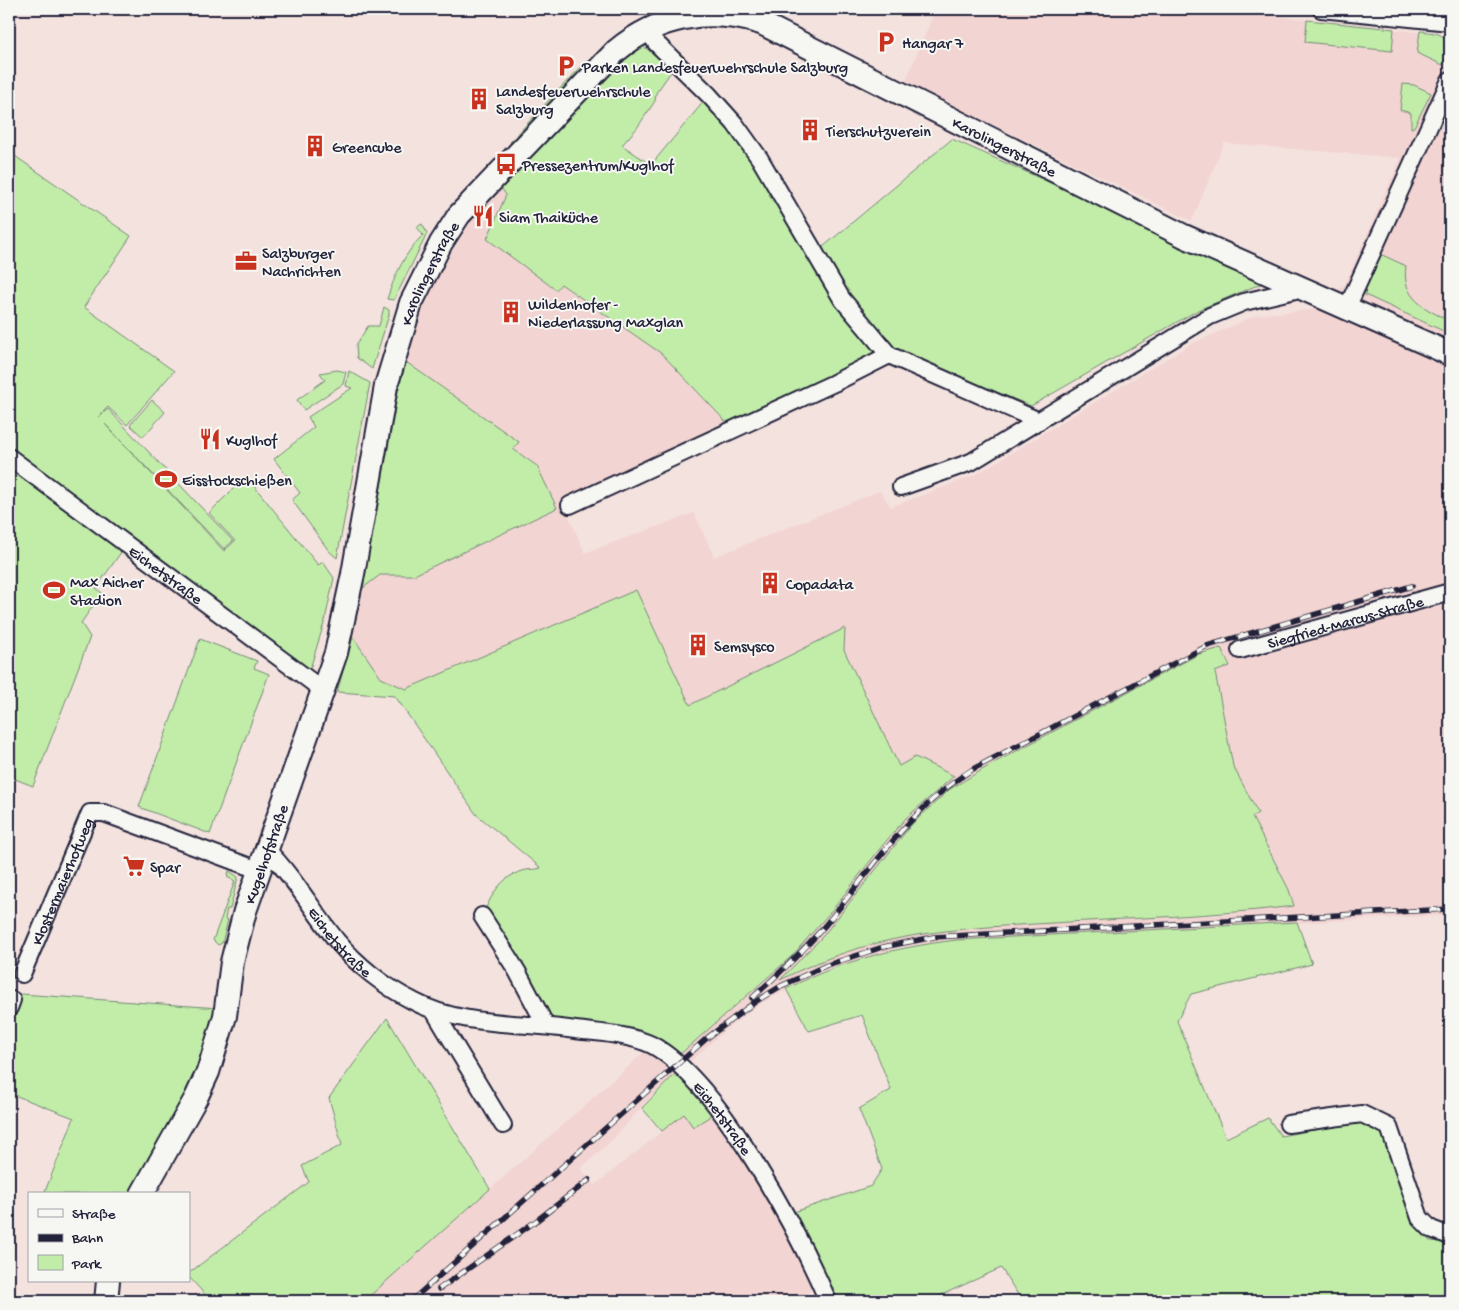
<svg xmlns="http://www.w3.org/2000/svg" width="1459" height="1310" viewBox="0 0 1459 1310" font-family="'Gochi Hand',sans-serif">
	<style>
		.built { fill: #f2d4d2; fill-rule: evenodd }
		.green { fill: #c2eda9; stroke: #728872 }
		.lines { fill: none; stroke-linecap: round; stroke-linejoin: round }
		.street-casing { stroke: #22223b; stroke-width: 20 }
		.secondary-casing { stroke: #22223b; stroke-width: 26 }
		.street { stroke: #f6f6f2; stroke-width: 16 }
		.secondary { stroke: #f6f6f2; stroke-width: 22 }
		.rail-casing { stroke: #22223b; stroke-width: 5.5 }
		.rail { stroke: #f6f6f2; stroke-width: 4; stroke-dasharray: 11; stroke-linecap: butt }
		.labels { text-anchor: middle; stroke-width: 4; stroke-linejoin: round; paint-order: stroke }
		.poi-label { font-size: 16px; fill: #22223b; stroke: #f6f6f2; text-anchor: start }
		.street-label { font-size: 16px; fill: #22223b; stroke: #f6f6f2 }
	</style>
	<rect width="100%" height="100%" fill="#f4e2df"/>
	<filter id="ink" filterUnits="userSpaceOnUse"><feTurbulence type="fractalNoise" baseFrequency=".02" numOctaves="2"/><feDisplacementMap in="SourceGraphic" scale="10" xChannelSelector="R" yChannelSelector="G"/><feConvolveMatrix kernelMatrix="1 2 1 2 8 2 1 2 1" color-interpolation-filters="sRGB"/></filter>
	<g filter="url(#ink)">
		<path class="built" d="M936 9H1214L1450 36V915L956 940 900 947 822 971 758 1005 725 1030 651 1097 614 1138 580 1169 595 1185 684 1114 712 1111 757 1176 817 1286 796 1301H364L648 1049 677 1057 776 971 833 909 882 846 906 818 954 776 899 766 844 650 845 629 690 705 636 591 406 689 381 678 353 637 363 588 380 575H414L557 508 537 466 513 449 518 442 406 362 417 324 435 281 471 220 500 186 557 290 561 284 662 354 728 424 563 503 585 553 694 513 714 557 880 491 891 507 975 475 1191 344 1257 315 1311 310 1345 284 1401 158 1224 143 1192 221 905 82ZM1220 648 1230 666 1215 671 1233 766 1258 813 1252 817 1289 890 1294 906 1216 915 991 926 937 931 899 936 854 948 813 963 780 980 823 936 912 824 950 789 992 764Z"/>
		<g class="green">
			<path d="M659 14 513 145 510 142C548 103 607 29 659 14Z"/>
			<path d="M1307 20 1394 29 1392 51 1305 42Z"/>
			<path d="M1420 31C1434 33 1444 32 1450 46L1443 65 1417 53Z"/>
			<path d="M643 46 673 69 656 93 655 101 637 128 622 145 651 165 705 100 749 153 873 347V355L867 362 728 424 662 354 561 284 556 290 487 239 506 195 500 186 623 61Z"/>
			<path d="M1403 84 1414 85 1431 93 1414 127 1411 128V113L1400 110Z"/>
			<path d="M952 139 1098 204 1265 282 1198 310 1031 406 890 348 868 326 817 252Z"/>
			<path d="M9 152 131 236 84 307 174 371 127 425 108 407 98 417 108 409 233 541 224 549 105 424 224 551 235 541 209 513 246 476 318 565 323 562 334 578 325 620 310 669 306 670 9 453Z"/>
			<path d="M422 224 427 233 424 240 394 300 387 299C395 275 405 252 423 235L417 227Z"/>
			<path d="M1378 253 1406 266C1401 298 1425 309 1450 321V334L1365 295 1366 284Z"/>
			<path d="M384 307 389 310V315L372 369 357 358 356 345 368 326H379Z"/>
			<path d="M406 362 519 442 513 449 537 466 557 508 414 575H380L363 588 398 391Z"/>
			<path d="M337 370 346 372 343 384 304 410 297 400 325 380 320 373Z"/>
			<path d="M349 371 370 383 337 558 329 551 292 500 300 493 274 459 314 427 308 417 352 388 346 386Z"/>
			<path d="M152 400 165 412 143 437 130 425Z"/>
			<path d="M9 464 124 548 96 588 102 593 81 623 90 637 33 786 10 777 9 780Z"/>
			<path d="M636 590 690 705 845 628 844 650 899 766 915 757 954 776 906 818 882 846 833 909 792 956 677 1057 552 1022 485 910C493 892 502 877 522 871 528 869 535 870 541 868L476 814 395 696 337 692 353 637 381 678 406 689Z"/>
			<path d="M200 639 257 661 254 668 269 674 210 834 139 807Z"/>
			<path d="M1221 648 1230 666 1215 672 1233 766 1258 813 1252 817 1289 890 1294 906C1214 916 1133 918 1052 923 950 929 873 932 780 980L823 936 912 824 950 789 992 764 1199 654Z"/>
			<path d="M229 871 238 877 230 909H227L225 919 228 920 222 943 218 945 213 940 235 881 227 877Z"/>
			<path d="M1297 922 1312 964 1191 994 1177 1021 1226 1138 1268 1118 1281 1136 1364 1120 1378 1127 1388 1138 1420 1232 1430 1241 1450 1242V1301H1022L1001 1268 928 1301H831L791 1213 871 1186 882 1169 859 1109 891 1090 862 1015 809 1031 786 989C844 960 893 948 956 940Z"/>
			<path d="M21 994 219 1008 199 1077 134 1194H44L74 1118 9 1093V1028Z"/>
			<path d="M387 1018 490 1189 364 1301H211L189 1277V1273L309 1182 302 1166 342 1145 329 1098Z"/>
			<path d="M678 1071 712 1111 709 1117 693 1127 684 1114 662 1131 642 1108Z"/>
		</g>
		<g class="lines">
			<g class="street-casing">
				<g id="street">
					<path d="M1321 9 1450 22"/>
					<path d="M647 29 656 43 709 95 735 124 760 159 842 299 889 355"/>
					<path d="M1347 308 1450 80"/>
					<path id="s1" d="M9 457 324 691"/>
					<path d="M901 487 971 462 1210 316 1244 302 1304 288"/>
					<path d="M570 505 834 383 889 355 1039 421"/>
					<path id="s2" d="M1240 650 1450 592"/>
					<path id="s3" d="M266 849C294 877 313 911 337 941 357 965 385 987 413 1001 459 1026 518 1022 568 1029 595 1033 627 1033 652 1045 719 1081 798 1232 828 1301"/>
					<path d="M482 916 517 971 546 1026"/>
					<path id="s4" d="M22 974 90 813H104L258 870"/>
					<path d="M9 1008 12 1000"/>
					<path d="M434 1011 503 1125"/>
					<path d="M1288 1124 1362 1114 1389 1127 1420 1218 1431 1229 1450 1236"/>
				</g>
			</g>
			<g class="secondary-casing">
				<g id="secondary">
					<path id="s5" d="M142 1194 196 1098 208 1072 225 1016 232 962 245 911 336 653 353 574 386 386 411 303 441 243 459 215 616 51C658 16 709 7 761 23L1184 236 1450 354"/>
					<path d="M106 1301 108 1281"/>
				</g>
			</g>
			<use href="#street" class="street"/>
			<use href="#secondary" class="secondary"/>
			<g class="rail-casing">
				<g id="rail">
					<path d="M752 998C780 973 808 947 832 917 877 862 911 808 973 769L1207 646 1412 586"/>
					<path d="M439 1289 536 1221 589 1180"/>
					<path d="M411 1301 707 1038 755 1002 781 986 827 965 883 947 934 937 1450 909"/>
				</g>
			</g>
			<use href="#rail" class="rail"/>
		</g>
	</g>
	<defs>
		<g id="parking-bare" transform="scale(1.725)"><path d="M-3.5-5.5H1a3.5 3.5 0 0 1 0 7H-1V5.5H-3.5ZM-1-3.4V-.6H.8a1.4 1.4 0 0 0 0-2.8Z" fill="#c8321e" stroke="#f6f6f2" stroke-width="2.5" paint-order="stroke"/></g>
		<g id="building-bare" transform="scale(1.725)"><path d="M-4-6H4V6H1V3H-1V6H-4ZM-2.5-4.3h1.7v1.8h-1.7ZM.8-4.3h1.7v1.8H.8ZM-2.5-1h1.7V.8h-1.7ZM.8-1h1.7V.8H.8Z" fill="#c8321e" stroke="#f6f6f2" stroke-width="2.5" paint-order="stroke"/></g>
		<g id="bus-bare" transform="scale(1.725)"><path d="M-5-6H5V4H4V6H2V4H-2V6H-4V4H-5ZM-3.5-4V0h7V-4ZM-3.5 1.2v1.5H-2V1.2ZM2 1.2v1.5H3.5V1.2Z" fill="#c8321e" stroke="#f6f6f2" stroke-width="2.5" paint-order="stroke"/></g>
		<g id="restaurant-bare" transform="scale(1.725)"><path d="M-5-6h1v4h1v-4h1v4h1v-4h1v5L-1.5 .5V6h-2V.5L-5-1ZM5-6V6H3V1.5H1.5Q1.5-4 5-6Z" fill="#c8321e" stroke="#f6f6f2" stroke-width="2.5" paint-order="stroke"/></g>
		<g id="office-bare" transform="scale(1.725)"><path d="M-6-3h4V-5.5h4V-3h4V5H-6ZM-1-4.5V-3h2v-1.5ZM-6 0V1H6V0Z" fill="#c8321e" stroke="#f6f6f2" stroke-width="2.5" paint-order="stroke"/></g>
		<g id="stadium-bare" transform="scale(1.725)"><path d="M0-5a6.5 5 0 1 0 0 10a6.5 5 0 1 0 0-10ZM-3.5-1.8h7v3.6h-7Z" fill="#c8321e" stroke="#f6f6f2" stroke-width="2.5" paint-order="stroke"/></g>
		<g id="supermarket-bare" transform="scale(1.725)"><path d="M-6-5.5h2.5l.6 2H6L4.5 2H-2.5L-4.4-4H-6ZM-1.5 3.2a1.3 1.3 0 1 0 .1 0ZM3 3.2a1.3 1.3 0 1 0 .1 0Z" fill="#c8321e" stroke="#f6f6f2" stroke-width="2.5" paint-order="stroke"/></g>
	</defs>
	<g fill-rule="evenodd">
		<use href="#parking-bare" x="886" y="42"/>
		<use href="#parking-bare" x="566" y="66"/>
		<use href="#building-bare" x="479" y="99"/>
		<use href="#building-bare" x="810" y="130"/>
		<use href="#building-bare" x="315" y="146"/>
		<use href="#bus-bare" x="506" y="164"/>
		<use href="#restaurant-bare" x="483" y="216"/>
		<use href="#office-bare" x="246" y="261"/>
		<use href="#building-bare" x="511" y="312"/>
		<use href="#restaurant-bare" x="210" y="439"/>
		<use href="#stadium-bare" x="166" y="479"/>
		<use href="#building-bare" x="770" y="583"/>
		<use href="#stadium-bare" x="54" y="590"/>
		<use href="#building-bare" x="698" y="645"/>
		<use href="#supermarket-bare" x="134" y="866"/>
	</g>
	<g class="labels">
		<g class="poi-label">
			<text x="902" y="48">Hangar 7</text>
			<text x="582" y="72">Parken Landesfeuerwehrschule Salzburg</text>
			<text x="496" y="96">Landesfeuerwehrschule<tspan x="496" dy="18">Salzburg</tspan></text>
			<text x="826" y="136">Tierschutzverein</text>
			<text x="332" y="152">Greencube</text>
			<text x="522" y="170">Pressezentrum/Kuglhof</text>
			<text x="499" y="222">Siam Thaiküche</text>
			<text x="262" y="258">Salzburger<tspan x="262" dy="18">Nachrichten</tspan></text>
			<text x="528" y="309">Wildenhofer -<tspan x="528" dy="18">Niederlassung Maxglan</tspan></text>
			<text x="226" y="445">Kuglhof</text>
			<text x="182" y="485">Eisstockschießen</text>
			<text x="70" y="587">Max Aicher<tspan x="70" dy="18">Stadion</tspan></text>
			<text x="786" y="589">Copadata</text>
			<text x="714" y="651">Semsysco</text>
			<text x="150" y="872">Spar</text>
		</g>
		<g class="street-label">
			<text dy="6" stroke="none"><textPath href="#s5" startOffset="1691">Karolingerstraße</textPath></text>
			<text dy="6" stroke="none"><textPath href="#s5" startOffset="971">Karolingerstraße</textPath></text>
			<text dy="6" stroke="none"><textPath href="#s1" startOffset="196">Eichetstraße</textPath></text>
			<text dy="6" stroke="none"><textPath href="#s2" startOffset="109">Siegfried-Marcus-Straße</textPath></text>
			<text dy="6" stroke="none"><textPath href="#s5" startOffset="365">Kugelhofstraße</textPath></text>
			<text dy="6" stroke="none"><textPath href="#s4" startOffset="101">Klostermaierhofweg</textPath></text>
			<text dy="6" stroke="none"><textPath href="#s3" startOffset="119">Eichetstraße</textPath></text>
			<text dy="6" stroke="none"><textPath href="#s3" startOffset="561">Eichetstraße</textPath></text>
		</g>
	</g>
	<rect width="1459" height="1310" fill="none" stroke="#f6f6f2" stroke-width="30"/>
	<rect x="15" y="15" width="1429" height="1280" fill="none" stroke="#22223b" stroke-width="2" filter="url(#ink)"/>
	<rect x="28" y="1192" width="162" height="90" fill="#f6f6f2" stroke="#a1a1a9"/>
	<rect x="38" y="1209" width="25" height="8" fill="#f6f6f2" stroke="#a1a1a9"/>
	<text x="72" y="1218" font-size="15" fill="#22223b">Straße</text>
	<rect x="38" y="1234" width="25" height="8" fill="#22223b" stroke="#a1a1a9"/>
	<text x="72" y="1242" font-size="15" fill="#22223b">Bahn</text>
	<rect x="38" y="1255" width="25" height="15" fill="#c2eda9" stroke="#a1a1a9"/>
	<text x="72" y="1268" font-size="15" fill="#22223b">Park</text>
</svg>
